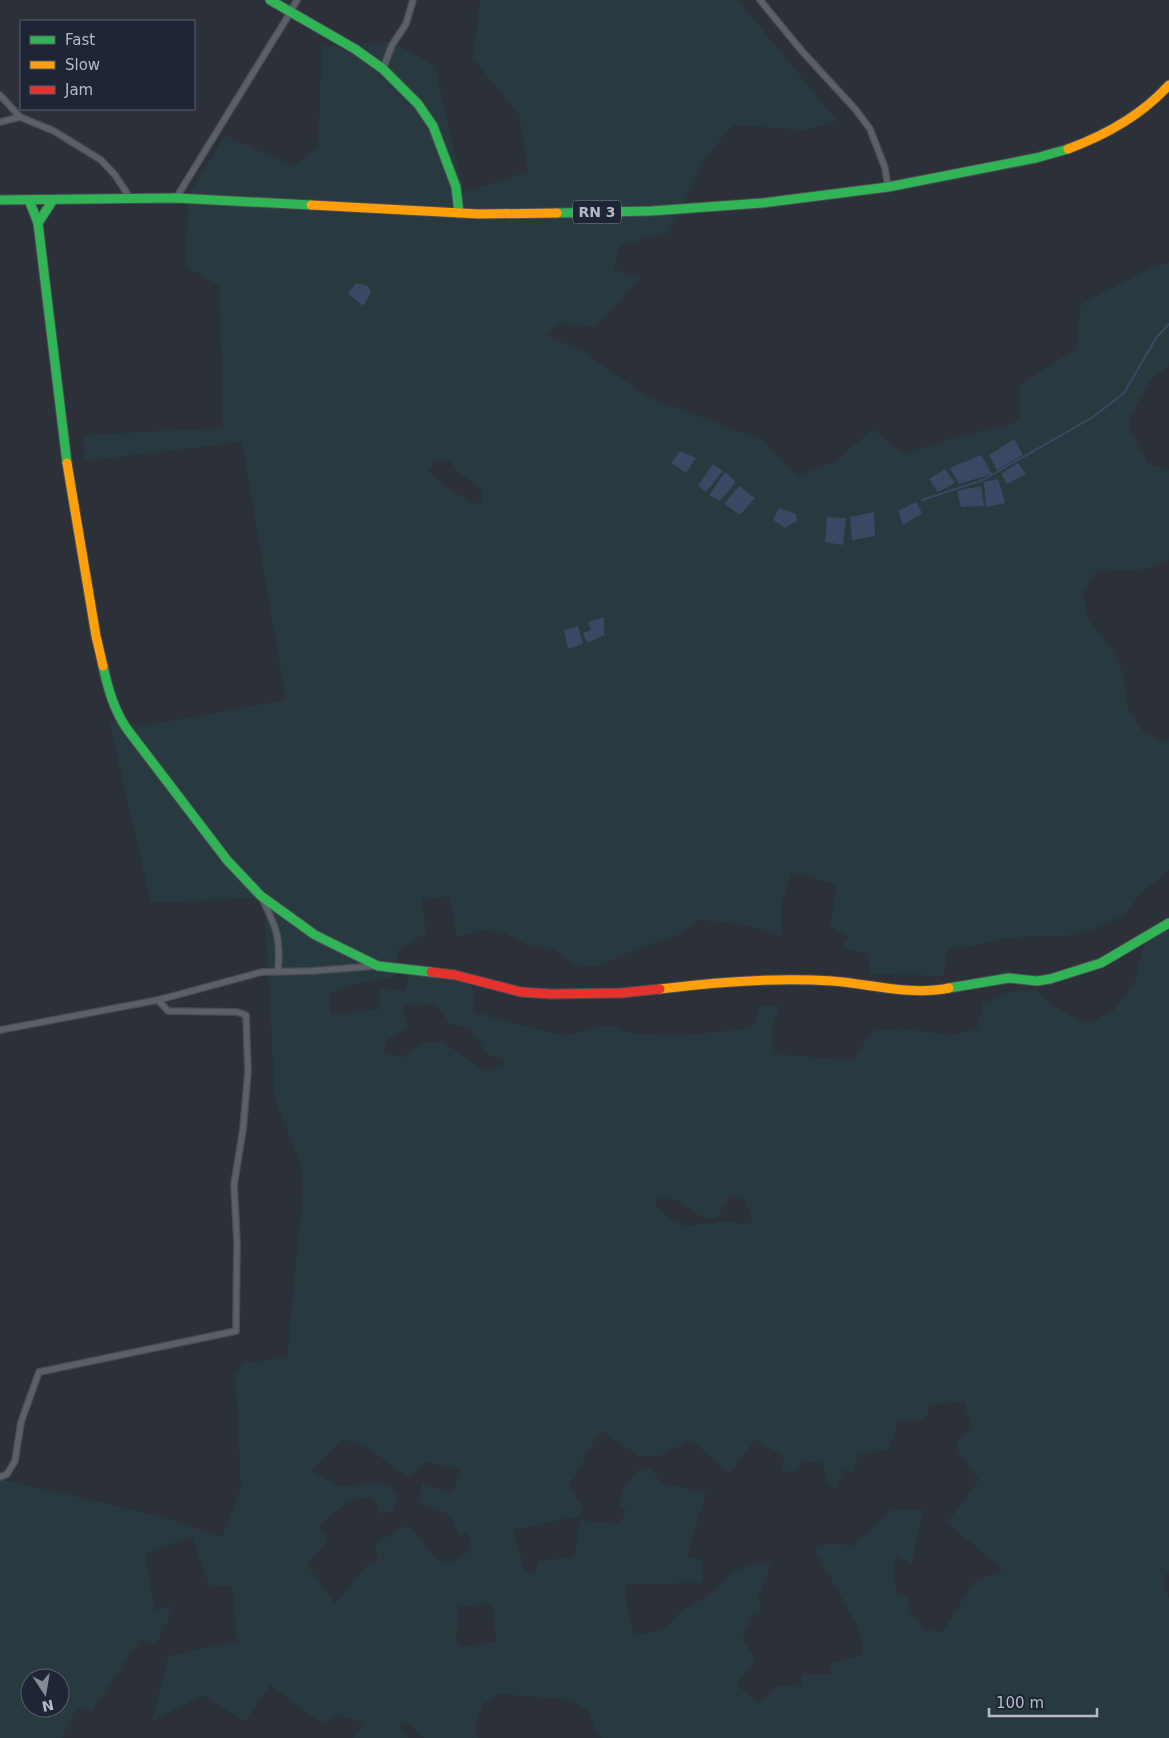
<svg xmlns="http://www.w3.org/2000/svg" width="1169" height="1738" viewBox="0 0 1169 1738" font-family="'DejaVu Sans',sans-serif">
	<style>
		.green { fill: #283a3f; fill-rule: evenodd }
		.water { fill: #3a4864 }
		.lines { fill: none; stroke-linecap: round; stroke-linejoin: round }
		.stream { stroke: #3a4864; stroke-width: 2 }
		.street-casing { stroke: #494c53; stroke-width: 8 }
		.fast-casing { stroke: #494c53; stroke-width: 11 }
		.slow-casing { stroke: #494c53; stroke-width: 11 }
		.jam-casing { stroke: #494c53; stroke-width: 11 }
		.street { stroke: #5b5f67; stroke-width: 5.5 }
		.fast { stroke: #30b455; stroke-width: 9 }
		.slow { stroke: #ff9f0a; stroke-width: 9 }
		.jam { stroke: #e5322d; stroke-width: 9 }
		.labels { text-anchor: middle; stroke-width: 4; stroke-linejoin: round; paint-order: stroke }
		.shield { fill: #1e2534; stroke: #888e9c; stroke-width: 1 }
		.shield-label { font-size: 14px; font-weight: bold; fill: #b5bbc9 }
	</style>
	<rect width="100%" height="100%" fill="#2b3039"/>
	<path class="green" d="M480 0H738L837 121 807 130 732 125 707 157 669 233 620 245 613 269 642 277 595 327 558 323 546 335 587 354 646 396 762 440 797 476 836 461 873 429 903 454 949 439 1020 421 1019 385 1076 349 1081 304 1152 268 1169 262V365L1152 378 1130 417 1129 430 1149 465 1169 469V559L1146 569 1096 572 1083 593 1088 619 1112 650 1123 673 1129 711 1144 733 1160 741 1169 739V870L1139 895 1124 916 1093 929 1066 936H1038L1007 938 967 947H947L944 976 870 974 867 953 841 948 849 937 830 926 837 885 792 872 781 905V937L750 926 725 922 698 920 683 933 636 949 596 967 572 964 555 949 530 947 506 933 484 930 456 937 450 896 422 900 426 933 398 950 394 978 359 983 330 994 331 1014 380 1009V988L405 990 410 973 465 980 475 991 473 1012 565 1036 603 1025 615 1026 632 1034 681 1035 738 1030 755 1025 758 1006H780L772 1028 773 1054 853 1060 872 1031 901 1029 952 1035 977 1028 983 1003 1004 993 1036 990 1050 1004 1086 1024 1113 1011 1134 985 1143 946 1169 928V1573L1165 1574 1164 1587 1169 1598V1738H602L596 1731 589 1712 572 1700 500 1694 483 1704 475 1728 478 1738H424L409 1724 403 1722 399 1727 408 1738H353L364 1723 336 1715 322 1724 270 1685 245 1722 203 1695 152 1721 168 1656 237 1641 232 1585 210 1588 192 1536 145 1554 155 1610 175 1606 156 1644 140 1639 92 1711 77 1707 62 1738H0V1479L159 1516 222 1537 241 1487 235 1373 243 1363 287 1357 303 1190 300 1163 275 1099 264 897 151 903 109 721 147 725 286 700 242 442 85 461 83 435 223 428 219 285 185 266 189 195 225 135 293 166 318 148 322 46 392 42 435 66 464 192 528 171 519 114 473 59ZM450 460 457 471 481 488 482 499 476 505 441 484 428 470 435 463ZM436 1004 450 1024 470 1029 487 1054 505 1060 504 1065 485 1072 442 1041 422 1043 401 1058 383 1052 387 1040 409 1028 403 1011 405 1005ZM730 1195 745 1200 752 1219 749 1225 727 1221 687 1226 675 1223 655 1205 656 1199H675L706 1220 718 1217ZM964 1402 972 1429 956 1441 958 1451 979 1480 947 1523 1003 1569 974 1582 942 1633 924 1629 910 1610 907 1595 897 1593 893 1575 896 1555 912 1564 923 1510 892 1509 853 1546 833 1543 814 1548 859 1629 863 1655 830 1663 832 1674 803 1673 800 1687 778 1686 758 1704 736 1684 756 1659 742 1639 750 1624 747 1618 761 1613 759 1594 772 1563 756 1562 732 1572 711 1594 682 1610 663 1630 633 1636 625 1591 627 1584 703 1583 702 1560 687 1557 706 1492 662 1483 650 1468 637 1470 623 1491 618 1505 626 1510 620 1524 580 1520 574 1557 538 1561 536 1572 526 1574 513 1530 580 1516 583 1508 569 1487 600 1430 639 1456H659L691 1440 730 1474 755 1439 785 1457 780 1466 784 1472 797 1470 803 1460 824 1464 825 1483 837 1489 843 1470 854 1474 858 1454 889 1450 898 1422 921 1420 927 1416 930 1405ZM343 1439 371 1450 410 1479 425 1461 462 1470 451 1494 422 1482 418 1502 449 1515 459 1535 467 1533 471 1544 465 1555 448 1563 436 1559 408 1525 376 1543 377 1565 372 1562 366 1566 335 1604 307 1565 328 1540 319 1525C336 1512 350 1496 373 1497L381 1514 393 1511 399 1493 379 1482 339 1486 311 1471ZM492 1603 496 1641 461 1647 456 1640 459 1607ZM30 1678H60V1708H30Z"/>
	<g class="water">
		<path d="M356 283 368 286 371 293 363 306 348 294Z"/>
		<path d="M1014 439 1023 455 997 470 989 455Z"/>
		<path d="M680 451 696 458 686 473 671 463Z"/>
		<path d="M981 455 992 474 959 484 950 468Z"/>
		<path d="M1018 463 1026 474 1007 484 1001 474Z"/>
		<path d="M713 464 723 471 706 492 698 486Z"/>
		<path d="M945 469 955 483 938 492 929 479Z"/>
		<path d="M725 472 736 482 720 501 709 495Z"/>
		<path d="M998 479 1005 503 986 507 984 482Z"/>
		<path d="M739 486 755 498 740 515 724 504Z"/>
		<path d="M981 486 984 506 961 507 957 491Z"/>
		<path d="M916 502 922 513 903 525 898 511Z"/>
		<path d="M779 508 796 514 797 521 785 528 773 520Z"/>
		<path d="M874 512 875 536 852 540 850 517Z"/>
		<path d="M827 517 846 518 843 545 825 542Z"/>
		<path d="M604 617V635L587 643 583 633 591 630 588 622Z"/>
		<path d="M578 626 583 644 568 649 564 630Z"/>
	</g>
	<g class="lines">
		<path class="stream" d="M922 500 983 480 1093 417 1124 393 1156 338 1169 324"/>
		<g class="street-casing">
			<g id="street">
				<path d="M760 0 801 50 856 110 870 129 885 168 888 187"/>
				<path d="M383 69 392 45 406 24 413 0"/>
				<path d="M0 95 20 117 54 131 101 160 115 175 130 198"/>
				<path d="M0 122 20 117"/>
				<path d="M176 198 290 13 297 0"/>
				<path d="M262 898C276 928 281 936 278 970"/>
				<path d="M0 1030 158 1000 262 972 311 971 376 966"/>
				<path d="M0 1477 7 1474 15 1461 21 1422 39 1372 236 1331 237 1242 234 1185 243 1129 248 1072 246 1015 237 1012 168 1011 158 1000"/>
			</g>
		</g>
		<g class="fast-casing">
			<g id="fast">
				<path d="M270 0 355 49 383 69 418 104 433 126 456 187 459 213"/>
				<path d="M0 200 176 198 311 205"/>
				<path d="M29 200 38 223 67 463"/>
				<path d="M557 213 651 211 762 203 888 187 1036 158 1068 149"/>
				<path d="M38 223 53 200"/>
				<path d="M103 666C108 689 114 710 127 729L227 860 261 896 315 935 378 966 431 972"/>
				<path d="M949 988 1009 978 1037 981 1050 979 1101 963 1169 923"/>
			</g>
		</g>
		<g class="slow-casing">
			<g id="slow">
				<path d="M1068 149C1106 135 1141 116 1169 85"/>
				<path d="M311 205 479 214 557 213"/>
				<path d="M67 463 96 636 103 666"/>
				<path d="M660 989C716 982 775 977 832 981 871 984 910 996 949 988"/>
			</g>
		</g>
		<g class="jam-casing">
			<path id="jam" d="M431 972 455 975 521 992 551 994 621 993 660 989"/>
		</g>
		<use href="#street" class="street"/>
		<use href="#fast" class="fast"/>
		<use href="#slow" class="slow"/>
		<use href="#jam" class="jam"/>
	</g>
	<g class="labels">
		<rect class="shield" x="573" y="200.5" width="48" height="23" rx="4"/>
		<g class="shield-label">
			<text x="597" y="217">RN 3</text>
		</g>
	</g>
	<rect x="20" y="20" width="175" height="90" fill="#1e2534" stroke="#5a6170"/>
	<rect x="30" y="36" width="25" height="8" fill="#30b455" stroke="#5a6170"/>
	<text x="65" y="45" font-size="15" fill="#b5bbc9">Fast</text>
	<rect x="30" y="61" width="25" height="8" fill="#ff9f0a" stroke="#5a6170"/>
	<text x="65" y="70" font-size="15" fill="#b5bbc9">Slow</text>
	<rect x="30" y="86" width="25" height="8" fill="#e5322d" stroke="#5a6170"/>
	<text x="65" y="95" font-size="15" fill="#b5bbc9">Jam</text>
	<g transform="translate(45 1693) rotate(168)"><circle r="24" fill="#1e2534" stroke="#5a6170"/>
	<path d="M0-4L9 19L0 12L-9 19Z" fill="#858a97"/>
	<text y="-8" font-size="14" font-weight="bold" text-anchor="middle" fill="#b5bbc9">N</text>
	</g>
	<path d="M989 1708v8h108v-8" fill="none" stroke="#b5bbc9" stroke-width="2.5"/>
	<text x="996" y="1708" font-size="15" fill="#b5bbc9" stroke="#1e2534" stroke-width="4" paint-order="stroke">100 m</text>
</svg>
